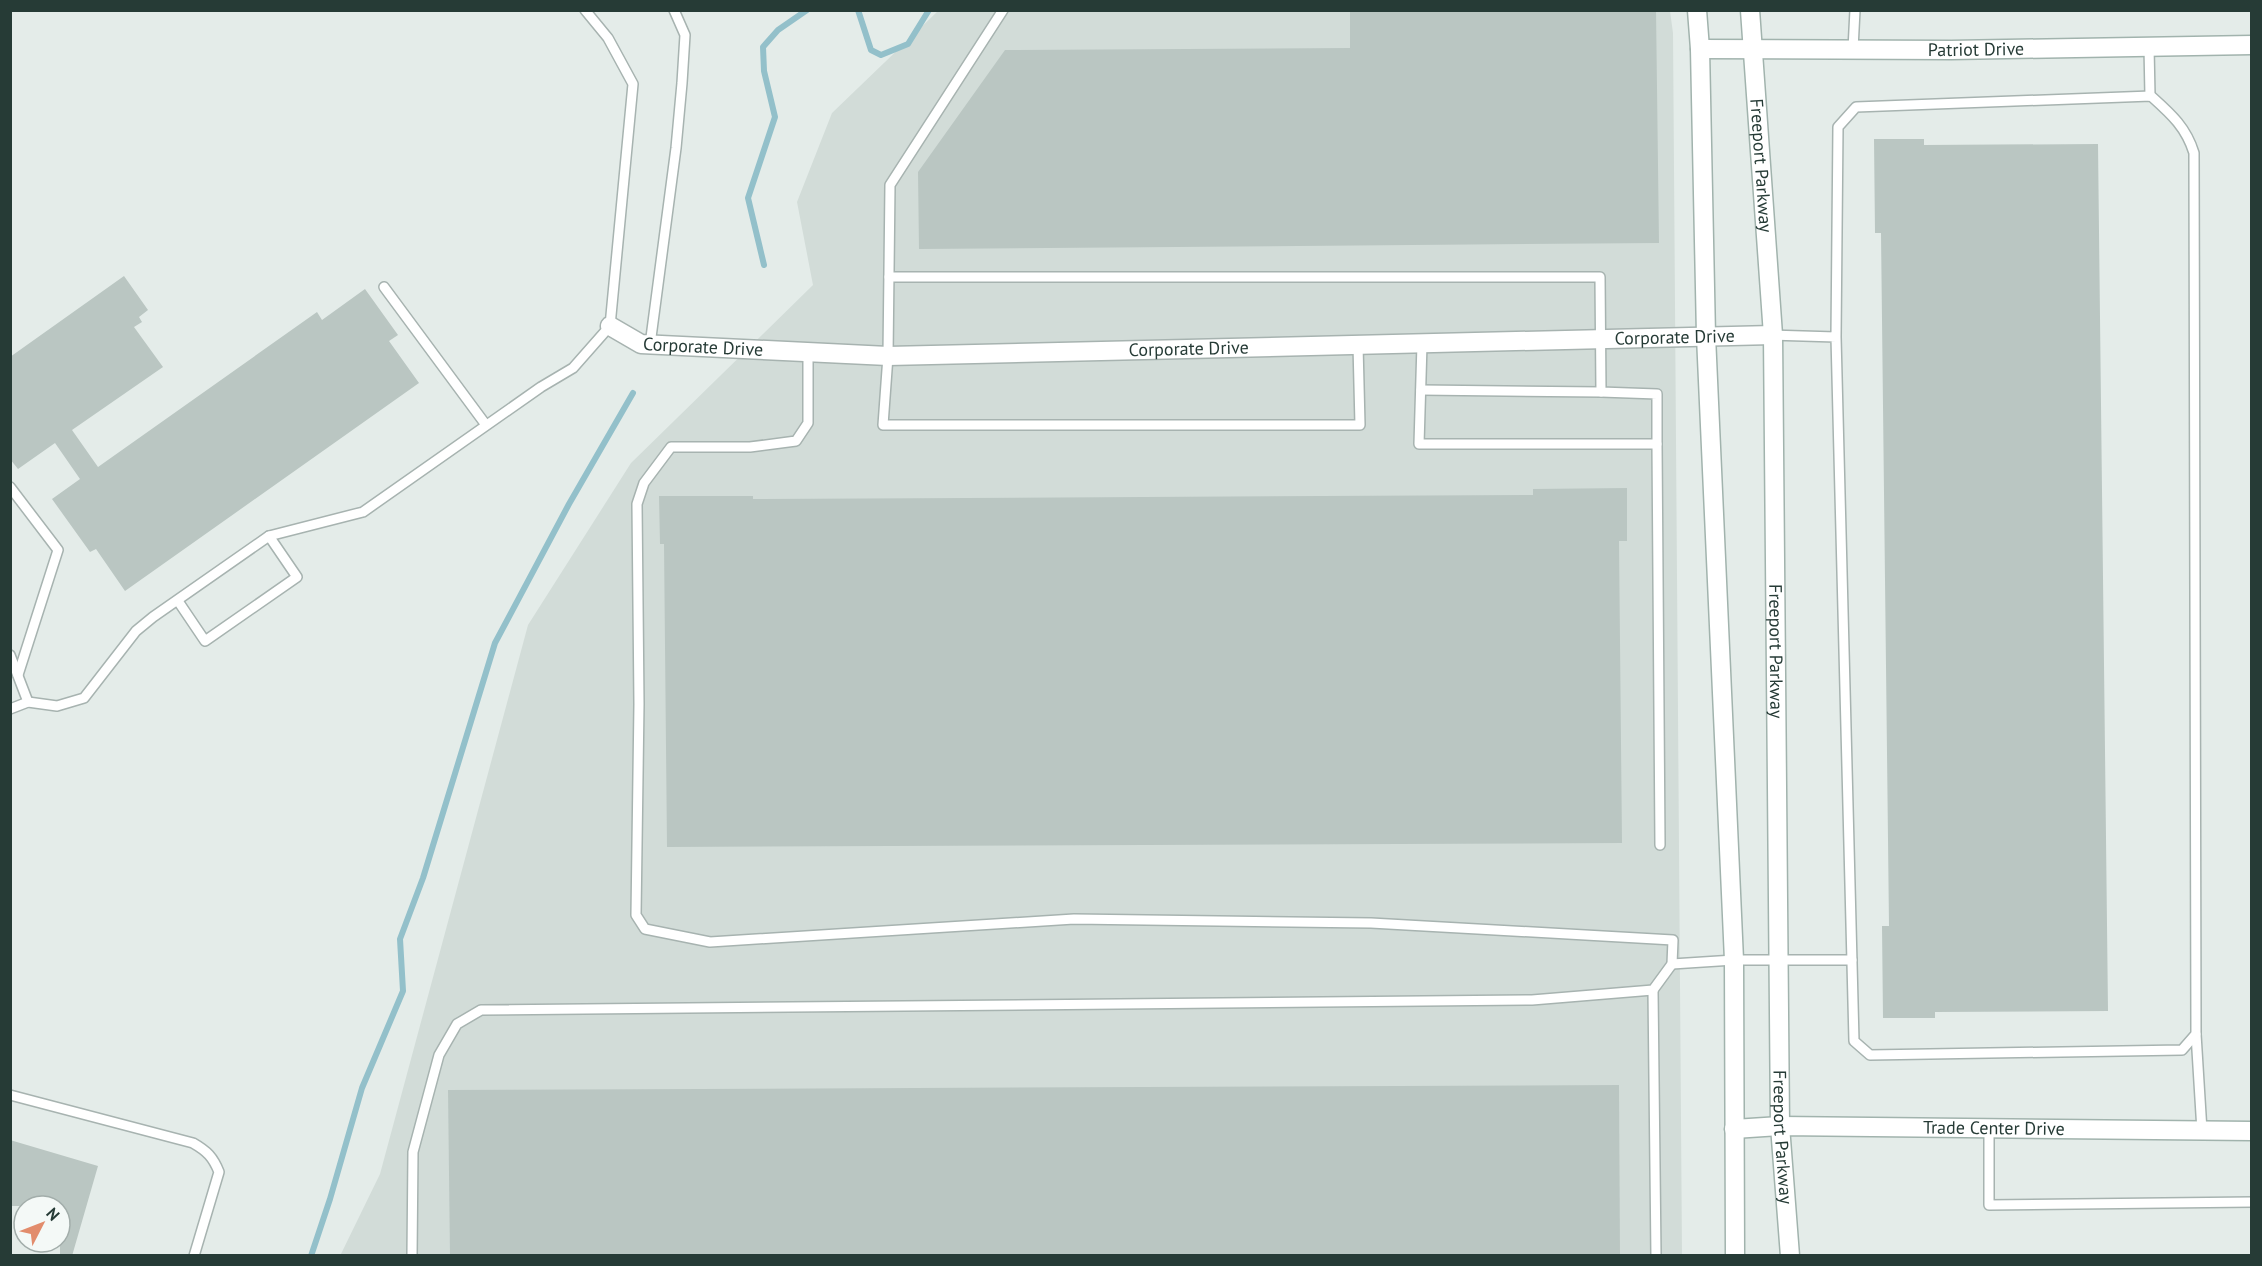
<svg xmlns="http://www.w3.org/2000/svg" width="2262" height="1266" viewBox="0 0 2262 1266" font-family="'PT Sans',sans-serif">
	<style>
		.built { fill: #d2dcd8 }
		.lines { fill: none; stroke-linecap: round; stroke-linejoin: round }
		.stream { stroke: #93c0ca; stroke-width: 6 }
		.building { fill: #bac6c2 }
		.lane-casing { stroke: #a7b3b0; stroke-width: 12 }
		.street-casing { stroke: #a7b3b0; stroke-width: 21 }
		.secondary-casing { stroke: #a1b3ad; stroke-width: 21 }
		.lane { stroke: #fff; stroke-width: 9 }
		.street { stroke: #fff; stroke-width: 18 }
		.secondary { stroke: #fff; stroke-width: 18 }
		.labels { text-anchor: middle; stroke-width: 6; stroke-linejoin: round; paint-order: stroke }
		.street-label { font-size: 18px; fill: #263b36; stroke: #f4f9f7 }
	</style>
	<rect width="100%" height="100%" fill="#e4ece9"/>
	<path class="built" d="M938 11H1670L1673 33 1682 1255 340 1256 380 1174 528 625 631 463 813 285 797 202 832 113Z"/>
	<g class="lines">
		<g class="stream">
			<path d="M858 10 871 50 881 55 908 44 929 10"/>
			<path d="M764 265 748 198 775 117 764 71 763 47 778 30 807 10"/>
			<path d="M311 1256 330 1199 362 1088 403 991 400 939 423 878 495 643 569 504 633 393"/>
		</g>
	</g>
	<g class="building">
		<path d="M1350 10H1656L1659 243 919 249 918 172 1005 50 1350 48Z"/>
		<path d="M1874 139H1924V145L2098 144 2108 1011 1935 1012V1018H1883L1882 926H1889L1881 233H1875Z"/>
		<path d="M124 276 148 310 139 317 142 322 134 327 163 367 72 430 98 467 317 312 322 320 365 289 398 335 389 341 419 383 125 591 96 549 90 552 52 499 80 479 55 443 18 469 10 459V357Z"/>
		<path d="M1627 488V541H1619L1622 843 667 847 664 544H660L659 496H753V499L1533 495V489Z"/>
		<path d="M1619 1085 1620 1256H450L448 1090Z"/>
		<path d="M10 1140 98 1166 72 1256H60V1206H10Z"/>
	</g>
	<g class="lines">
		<g class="lane-casing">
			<g id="lane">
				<path d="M1003 10 890 185 888 356 883 425H1360L1358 345"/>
				<path d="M2149 47 2150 96"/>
				<path d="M1853 49 1855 10"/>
				<path d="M889 277H1600L1601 392 1657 394V444H1419L1422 344"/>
				<path d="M384 287 486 425"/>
				<path d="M1773 335 1836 337 1838 127 1856 107 2151 96C2171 114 2186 127 2194 153L2196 1034 2182 1050 1870 1055 1854 1041 1836 337"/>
				<path d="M650 345 676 148 682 83 685 35 674 10"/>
				<path d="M1421 390 1601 392"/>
				<path d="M1657 444 1660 845"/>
				<path d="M10 487 58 550 18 675"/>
				<path d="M178 601 205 641 297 577 269 536"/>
				<path d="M10 655 28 702"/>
				<path d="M10 709 28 702 57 706 84 698 136 631 153 617 269 536 363 512 541 387 573 368 610 326 633 84 608 38 585 10"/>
				<path d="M1672 964 1734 960H1852"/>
				<path d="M1653 990 1656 1256"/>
				<path d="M2196 1034 2202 1131"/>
				<path d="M10 1095 193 1143C207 1151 213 1157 219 1172L194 1256"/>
				<path d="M1989 1128V1205L2252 1202"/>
				<path d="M412 1256 413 1152 439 1055 457 1024 481 1010 1532 1000 1653 990 1672 964 1673 940 1371 923 1074 919 710 942 645 929 636 915 639 704 637 504 644 483 671 447H750L796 441 808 423V352"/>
			</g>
		</g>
		<g class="street-casing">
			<g id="street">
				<path id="s1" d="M610 326 641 344 888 356 1773 335"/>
			</g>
		</g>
		<g class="secondary-casing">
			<g id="secondary">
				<path d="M1697 10 1700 49 1706 336 1734 960 1735 1256"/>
				<path id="s2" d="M1750 10 1773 335 1780 1126 1790 1256"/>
				<path id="s3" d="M1700 49 1951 50 2252 45"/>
				<path id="s4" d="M1734 1129 1780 1126 2252 1131"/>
			</g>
		</g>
		<use href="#lane" class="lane"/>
		<use href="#street" class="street"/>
		<use href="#secondary" class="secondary"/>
	</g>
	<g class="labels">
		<g class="street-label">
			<text dy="6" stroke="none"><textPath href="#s3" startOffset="276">Patriot Drive</textPath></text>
			<text dy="6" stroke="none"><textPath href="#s2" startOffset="156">Freeport Parkway</textPath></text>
			<text dy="6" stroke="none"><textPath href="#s1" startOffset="1070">Corporate Drive</textPath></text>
			<text dy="6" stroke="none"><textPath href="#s1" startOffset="98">Corporate Drive</textPath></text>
			<text dy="6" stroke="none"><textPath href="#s1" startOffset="584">Corporate Drive</textPath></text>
			<text dy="6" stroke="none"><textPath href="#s2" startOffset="642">Freeport Parkway</textPath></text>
			<text dy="6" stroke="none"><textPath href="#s4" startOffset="260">Trade Center Drive</textPath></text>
			<text dy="6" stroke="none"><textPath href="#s2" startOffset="1128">Freeport Parkway</textPath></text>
		</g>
	</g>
	<rect width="2262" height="1266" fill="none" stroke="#263b36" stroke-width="24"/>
	<g transform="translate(42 1224) rotate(48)"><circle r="28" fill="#f4f9f7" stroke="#a2adaa" stroke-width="1.5"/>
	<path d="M0-4.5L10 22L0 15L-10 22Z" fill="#e28c6c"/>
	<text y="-9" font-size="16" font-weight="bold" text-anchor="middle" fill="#263b36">N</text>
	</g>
</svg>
